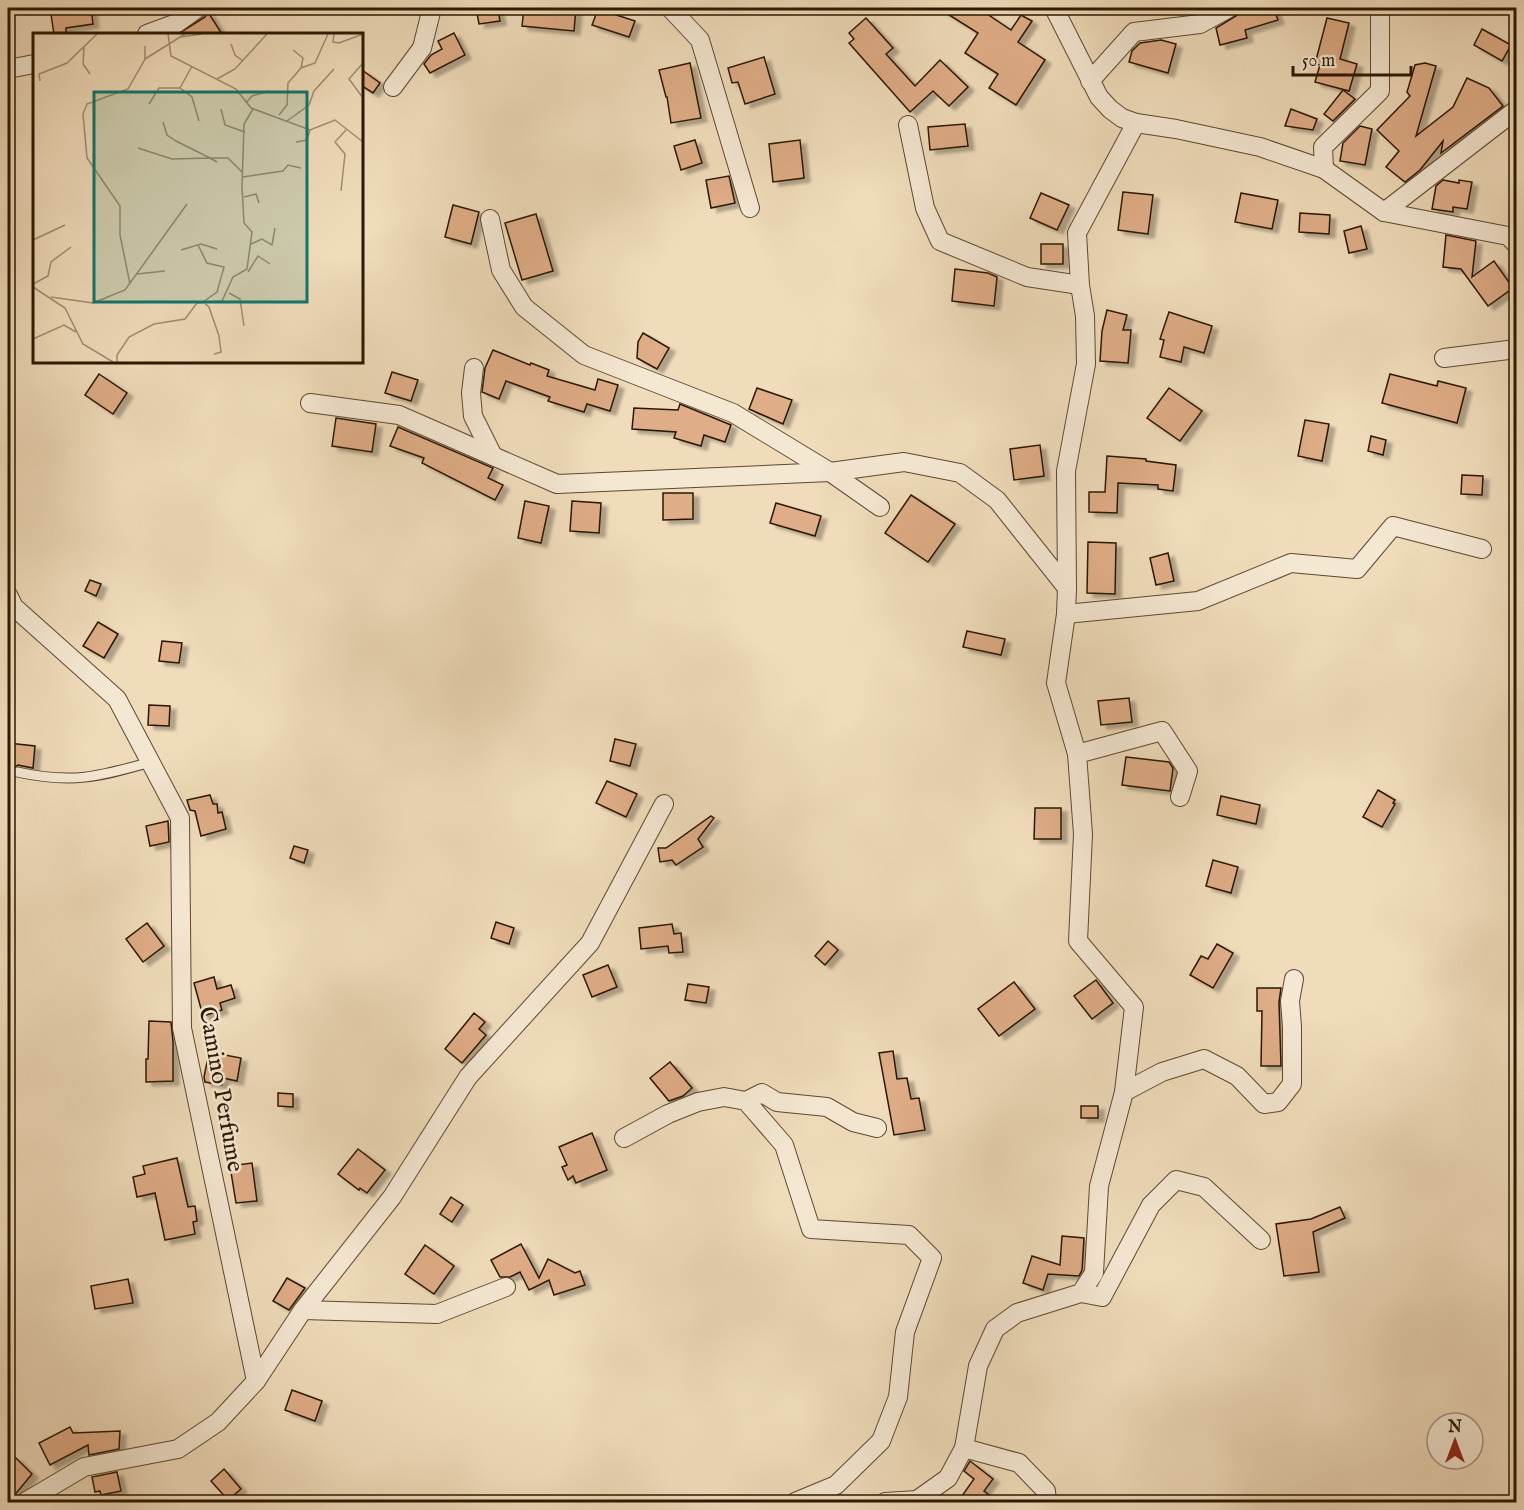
<svg xmlns="http://www.w3.org/2000/svg" width="1524" height="1510" viewBox="0 0 1524 1510" font-family="'IM FELL English',serif">
	<style>
		.building { fill: #dfad87; stroke: #2a1800; stroke-width: 1.5; filter: url(#shadow) }
		.lines { fill: none; stroke-linecap: round; stroke-linejoin: round }
		.service-casing { stroke: #5c492f; stroke-width: 11 }
		.minor-casing { stroke: #5c492f; stroke-width: 20 }
		.service { stroke: #f5e8d3; stroke-width: 9 }
		.minor { stroke: #f5e8d3; stroke-width: 18 }
		.labels { text-anchor: middle; stroke-width: 5; stroke-linejoin: round; paint-order: stroke }
		.street-label { font-size: 24px; fill: #2a1800; stroke: #f5e8d3 }
		.inset-road { fill: none; stroke: #a18e70; stroke-width: 1.5 }
		.view { fill: #0f766e; fill-opacity: 0.15; stroke: #0f766e; stroke-width: 3 }
		.inset-edge { fill: none; stroke: #2a1800; stroke-width: 3 }
	</style>
	<defs>
		<filter id="shadow"><feDropShadow dx="6" dy="4" stdDeviation="1.5" flood-color="#0004"/></filter>
	</defs>
	<rect width="100%" height="100%" fill="#f0dcbb"/>
	<filter id="stains"><feTurbulence type="fractalNoise" baseFrequency=".00333" numOctaves="4"/><feColorMatrix values="0 0 0 0 .2 0 0 0 0 .09 0 0 0 0 .02 0 0 0 .5 -.17"/></filter>
	<radialGradient id="worn" r=".72"><stop offset=".6" stop-color="#630" stop-opacity="0"/><stop offset="1" stop-color="#630" stop-opacity=".3"/></radialGradient>
	<g class="building">
		<path d="M50 8H91L93 24 66 28V34H54Z"/>
		<path d="M476 8H498L500 21 479 24Z"/>
		<path d="M524 8H576L574 31 522 26Z"/>
		<path d="M938 8H978L1011 30 1021 15 1032 21 1018 42 1045 60 1016 105 989 88 998 74 965 53 978 33Z"/>
		<path d="M1247 8H1274L1278 20 1245 30 1247 38 1220 45 1216 28 1239 14 1248 11Z"/>
		<path d="M598 9 635 21 629 37 592 25Z"/>
		<path d="M208 12 222 34H178L205 17Z"/>
		<path d="M866 18 893 48 886 54 915 86 940 60 968 87 949 106 933 91 910 112 849 43 854 39 849 33Z"/>
		<path d="M1327 18 1349 23 1340 59 1357 64 1349 91 1315 82 1320 65 1315 64Z"/>
		<path d="M1482 29 1511 45 1502 61 1474 45Z"/>
		<path d="M454 33 465 55 430 73 424 64 431 55 442 49 438 41Z"/>
		<path d="M1161 40 1176 44 1168 73 1129 62 1132 51 1140 43Z"/>
		<path d="M764 57 775 94 745 104 738 82 732 83 728 68Z"/>
		<path d="M690 63 701 118 671 123 667 97H666L659 70Z"/>
		<path d="M1425 63 1436 66 1416 136 1453 107 1467 78 1489 88 1503 106 1441 153 1443 141 1420 170 1405 182 1386 167 1399 151 1377 130 1410 96 1407 92 1415 65Z"/>
		<path d="M362 70 380 83 373 93 362 86Z"/>
		<path d="M1343 90 1355 99 1333 121 1324 114Z"/>
		<path d="M1291 109 1317 119 1313 130 1285 126Z"/>
		<path d="M965 124 968 146 930 150 928 127Z"/>
		<path d="M1360 126 1372 129 1365 165 1340 161 1343 143Z"/>
		<path d="M695 140 702 163 681 170 674 146Z"/>
		<path d="M800 140 804 178 773 182 769 144Z"/>
		<path d="M729 176 735 203 711 208 706 180Z"/>
		<path d="M1443 180 1459 183V180L1472 182 1467 209 1453 207V212L1432 209 1436 186Z"/>
		<path d="M1123 192 1153 195 1148 234 1118 230Z"/>
		<path d="M1041 193 1069 205 1057 230 1030 218Z"/>
		<path d="M1241 193 1278 200 1272 229 1235 222Z"/>
		<path d="M453 205 479 212 471 244 445 237Z"/>
		<path d="M1300 213 1330 215 1329 234 1299 232Z"/>
		<path d="M536 214 553 271 522 280 505 223Z"/>
		<path d="M1361 226 1367 249 1349 253 1344 231Z"/>
		<path d="M1446 235 1476 241 1472 277 1494 261 1513 288 1488 306 1461 269 1443 267Z"/>
		<rect x="1041" y="244" width="22" height="20"/>
		<path d="M955 269 988 273 997 277 994 306 952 301Z"/>
		<path d="M1107 310 1127 315 1123 330H1131L1128 363 1100 361 1102 331Z"/>
		<path d="M1169 312 1212 326 1204 353 1184 347 1181 362 1160 357 1164 340 1160 339Z"/>
		<path d="M643 333 669 348 657 369 637 358 638 342Z"/>
		<path d="M493 350 530 365 531 363 549 370 547 376 595 390 598 379 618 385 610 411 587 404 584 412 548 401 550 397 506 381 499 399 482 392 485 368Z"/>
		<path d="M392 372 418 380 411 401 385 393Z"/>
		<path d="M99 374 127 393 113 414 85 395Z"/>
		<path d="M1390 374 1437 386 1438 381 1466 388 1457 423 1382 403Z"/>
		<path d="M757 388 792 400 783 424 749 409Z"/>
		<path d="M1169 388 1202 411 1180 441 1147 418Z"/>
		<path d="M680 404 731 425 725 442 704 435 701 446 674 438 676 432 632 429 634 408 678 410Z"/>
		<path d="M336 418 376 424 372 452 332 446Z"/>
		<path d="M1305 420 1329 424 1322 461 1298 456Z"/>
		<path d="M398 427 493 468 488 478 503 485 495 500 422 463 424 458 390 446Z"/>
		<path d="M1371 436 1386 440 1383 455 1368 451Z"/>
		<path d="M1040 445 1044 476 1014 480 1010 449Z"/>
		<path d="M1107 456 1146 459V461L1176 465 1173 491 1158 489V485L1118 483 1117 513 1089 512V492H1105Z"/>
		<path d="M1462 475 1483 476 1482 495 1461 494Z"/>
		<path d="M663 493H693V519L663 520Z"/>
		<path d="M911 495 955 524 928 562 885 533Z"/>
		<path d="M525 501 549 506 541 543 518 538Z"/>
		<path d="M572 501 601 503 599 533 570 531Z"/>
		<path d="M776 503 821 516 815 536 770 523Z"/>
		<path d="M1088 542 1116 543 1115 594 1087 593Z"/>
		<path d="M1168 553 1174 581 1156 585 1150 558Z"/>
		<path d="M90 580 101 584 96 596 85 591Z"/>
		<path d="M98 622 118 634 104 658 83 646Z"/>
		<path d="M967 631 1005 639 1001 655 963 647Z"/>
		<path d="M162 641 182 643 179 663 159 661Z"/>
		<path d="M1129 698 1132 722 1101 725 1098 701Z"/>
		<path d="M149 705 170 706 169 726 148 725Z"/>
		<path d="M615 739 636 744 630 766 610 761Z"/>
		<path d="M8 743 35 746 33 768 18 765 11 770H8Z"/>
		<path d="M1126 757 1169 762 1173 768 1170 791 1122 785Z"/>
		<path d="M607 781 637 794 626 817 596 803Z"/>
		<path d="M1378 790 1395 800 1393 803 1395 804 1382 827 1363 817Z"/>
		<path d="M210 795 213 804H217L218 813 222 812 226 829 201 836 195 811 190 810 187 800Z"/>
		<path d="M1221 796 1260 805 1256 824 1217 815Z"/>
		<path d="M1035 808H1061V839H1034Z"/>
		<path d="M711 816 714 818 698 839 703 847 676 865 672 860 660 862 658 848H666Z"/>
		<path d="M168 821 169 842 150 846 146 826Z"/>
		<path d="M294 846 308 850 304 863 290 858Z"/>
		<path d="M1213 860 1238 867 1231 893 1206 886Z"/>
		<path d="M496 922 514 928 509 944 491 938Z"/>
		<path d="M147 923 164 946 143 962 126 939Z"/>
		<path d="M672 924 674 934 681 933 683 952 669 953 668 946 641 949 639 928Z"/>
		<path d="M828 941 838 950 825 965 815 956Z"/>
		<path d="M1217 944 1233 953 1213 988 1190 975 1201 956 1208 959Z"/>
		<path d="M608 965 617 987 592 997 583 975Z"/>
		<path d="M214 977 217 989 231 985 235 998 220 1003 222 1010 203 1016 194 983Z"/>
		<path d="M1096 980 1113 1003 1092 1019 1074 996Z"/>
		<path d="M1014 982 1035 1009 999 1036 978 1009Z"/>
		<path d="M688 984 709 987 706 1003 685 1000Z"/>
		<path d="M1257 988H1281L1279 1002 1281 1066H1261L1262 1011H1257Z"/>
		<path d="M474 1013 485 1022 479 1029 486 1035 462 1063 445 1049Z"/>
		<path d="M149 1021 171 1022 173 1042V1081L146 1082V1059H148Z"/>
		<path d="M893 1051 897 1079 907 1078 911 1099 919 1098 925 1130 894 1135 879 1053Z"/>
		<path d="M209 1052 241 1058 237 1081 223 1078 222 1085 205 1082 204 1077Z"/>
		<path d="M670 1062 692 1088 683 1096 669 1101 650 1078Z"/>
		<path d="M278 1093 293 1094V1107L278 1106Z"/>
		<rect x="1081" y="1106" width="17" height="12"/>
		<path d="M592 1133 607 1170 576 1183 573 1176 568 1180 562 1167 567 1165 559 1147Z"/>
		<path d="M358 1149 385 1170 367 1193 360 1188 359 1190 338 1174Z"/>
		<path d="M177 1158 188 1207 195 1206 197 1221 193 1222 195 1234 165 1240 155 1193 137 1197 133 1177 145 1174 143 1166Z"/>
		<path d="M252 1163 257 1201 236 1203 230 1166Z"/>
		<path d="M451 1197 463 1205 452 1222 440 1214Z"/>
		<path d="M1340 1207 1345 1218 1313 1232 1319 1272 1284 1276 1276 1224 1311 1219Z"/>
		<path d="M1062 1236 1084 1238 1082 1270 1079 1276 1048 1274 1043 1290 1023 1283 1032 1256 1060 1265Z"/>
		<path d="M521 1244 539 1278 548 1259 575 1273 580 1271 585 1285 554 1295 549 1280 529 1290 520 1272 510 1277H500L491 1260Z"/>
		<path d="M425 1245 454 1266 434 1294 405 1274Z"/>
		<path d="M287 1278 305 1288 289 1310 273 1301Z"/>
		<path d="M128 1279 133 1303 95 1309 91 1286Z"/>
		<path d="M292 1390 322 1401 315 1421 285 1410Z"/>
		<path d="M70 1427 73 1433 120 1431 119 1449 89 1455 88 1445 50 1465 39 1443Z"/>
		<path d="M15 1457 32 1474 8 1503V1470Z"/>
		<path d="M970 1461 993 1479 984 1491 1000 1503H957L974 1479 964 1471Z"/>
		<path d="M224 1469 241 1489 228 1500 211 1481Z"/>
		<path d="M117 1472 121 1491 101 1495 100 1491 95 1492 92 1477Z"/>
	</g>
	<g class="lines">
		<g class="service-casing">
			<path id="service" d="M17 772C72 784 98 777 151 762"/>
		</g>
		<g class="minor-casing">
			<g id="minor">
				<path d="M670 8 700 40 750 208"/>
				<path d="M1054 8 1099 97 1110 109 1122 118 1136 123 1176 129 1260 147 1324 169 1384 212 1508 236 1516 244"/>
				<path d="M147 34 177 23 198 8"/>
				<path d="M8 69 34 64"/>
				<path d="M1090 81 1134 32 1200 24 1229 8"/>
				<path d="M393 87 422 48 432 8"/>
				<path d="M908 125 925 208 940 241 1027 277 1080 285"/>
				<path d="M1324 169 1323 147 1380 91V8"/>
				<path d="M1384 212 1516 110"/>
				<path d="M490 219 501 270 524 307 584 355 733 413 830 472 904 462 960 473 997 500 1067 588"/>
				<path d="M1444 358 1516 349"/>
				<path d="M474 368 471 393 473 416 493 456"/>
				<path d="M310 403 399 415 557 484 830 472 880 507"/>
				<path d="M8 595 14 607 117 699 180 818 182 1028 256 1381"/>
				<path d="M1066 614 1198 601 1291 563 1357 569 1393 526 1482 549"/>
				<path d="M1077 754 1162 731 1188 771 1180 797"/>
				<path d="M1124 1092 1162 1072 1204 1059 1237 1076 1264 1104 1278 1102 1292 1084V1027L1290 1001 1294 979"/>
				<path d="M746 1101 762 1093 777 1102 827 1107 853 1122 877 1128"/>
				<path d="M624 1138 668 1114 698 1102 724 1097 746 1101 784 1145 811 1229 909 1235 932 1258 905 1332 898 1397 881 1441 836 1485 795 1502"/>
				<path d="M1081 1293 1102 1297 1151 1205 1176 1180 1204 1187 1261 1240"/>
				<path d="M303 1310 437 1314 506 1287"/>
				<path d="M964 1448 1019 1463 1046 1491 1047 1502"/>
				<path d="M25 1502 84 1467 178 1449 218 1422 256 1381 303 1310 392 1197 468 1077 590 943 664 804"/>
				<path d="M885 1502 917 1500 948 1478 964 1448 978 1366 995 1329 1017 1313 1081 1293 1094 1273 1099 1186 1124 1092 1134 1007 1078 941 1083 834 1077 754 1056 683 1066 614 1067 588 1066 471 1086 364 1085 316 1080 285 1077 233 1136 123"/>
			</g>
		</g>
		<use href="#service" class="service"/>
		<use href="#minor" class="minor"/>
	</g>
	<g class="labels">
		<g class="street-label">
			<text transform="translate(222 1089) rotate(80)" y="8">Camino Perfume</text>
		</g>
	</g>
	<g transform="translate(33 33)">
		<rect width="330" height="330" fill="#f0dcbb"/>
		<path class="inset-road" d="M135 1 138 23 203 56 218 75 277 97 302 87 330 109M301 1 300 9 306 10 330 1M147 4 169 1M198 11 202 22 210 28M51 13 50 31 57 41M260 17 270 25 268 35M112 26 152 1M330 30 316 46 330 65M184 46 202 36 234 1M7 48 6 41 34 30 64 1M147 55 159 33M213 70 219 63 236 58M116 71 126 55H147L159 64 166 88M188 76 192 92 212 99M246 82 254 72 255 50 268 35 282 30 295 1M254 88 276 72 281 58 301 36M130 89 134 102 143 108 177 125H195L210 140M263 109 274 107 277 97M105 115 139 126 177 125 184 129M210 144 250 138 255 132 268 135M308 158 312 121 302 109 313 97M211 164 223 161 226 170M0 207 32 192M218 211 229 206 239 212 242 195M165 212 174 230 191 234 184 259 170 269 176 274 186 303 188 319 181 321M148 217 168 211 184 216M215 239 225 223 237 231M104 241 132 238M0 251 15 243 18 229 38 214M97 251 87 202V173L54 125 50 81 54 71 95 56 112 26V13M0 254 32 275 50 311 80 329M196 260 207 266 211 293M18 264 60 270 92 257 154 171M0 306 31 292 43 299M84 329V322L96 304 121 291 152 286 164 270 189 268 200 244 214 236 219 199 211 190 209 154 211 91 220 76"/>
		<path class="view" d="M61 59H274V269H61Z"/>
		<rect width="330" height="330" class="inset-edge"/>
	</g>
	<rect width="1524" height="1510" fill="none" stroke="#f0dcbb" stroke-width="30"/>
	<rect x="9" y="9" width="1506" height="1492" fill="none" stroke="#2a1800" stroke-width="3"/>
	<rect x="15" y="15" width="1494" height="1480" fill="none" stroke="#2a1800" stroke-width="1.5"/>
	<g transform="translate(1455 1441)"><circle r="28" fill="#f5e8d3" stroke="#a4957f" stroke-width="1.5"/>
	<path d="M0-4.5L10 22L0 15L-10 22Z" fill="#8f2418"/>
	<text y="-9" font-size="16" font-weight="bold" text-anchor="middle" fill="#2a1800">N</text>
	</g>
	<path d="M1293 66v9h118v-9" fill="none" stroke="#2a1800" stroke-width="3"/>
	<text x="1302" y="66" font-size="18" fill="#2a1800" stroke="#f5e8d3" stroke-width="4.5" paint-order="stroke">50 m</text>
	<rect width="100%" height="100%" filter="url(#stains)"/>
	<rect width="100%" height="100%" fill="url(#worn)"/>
</svg>
